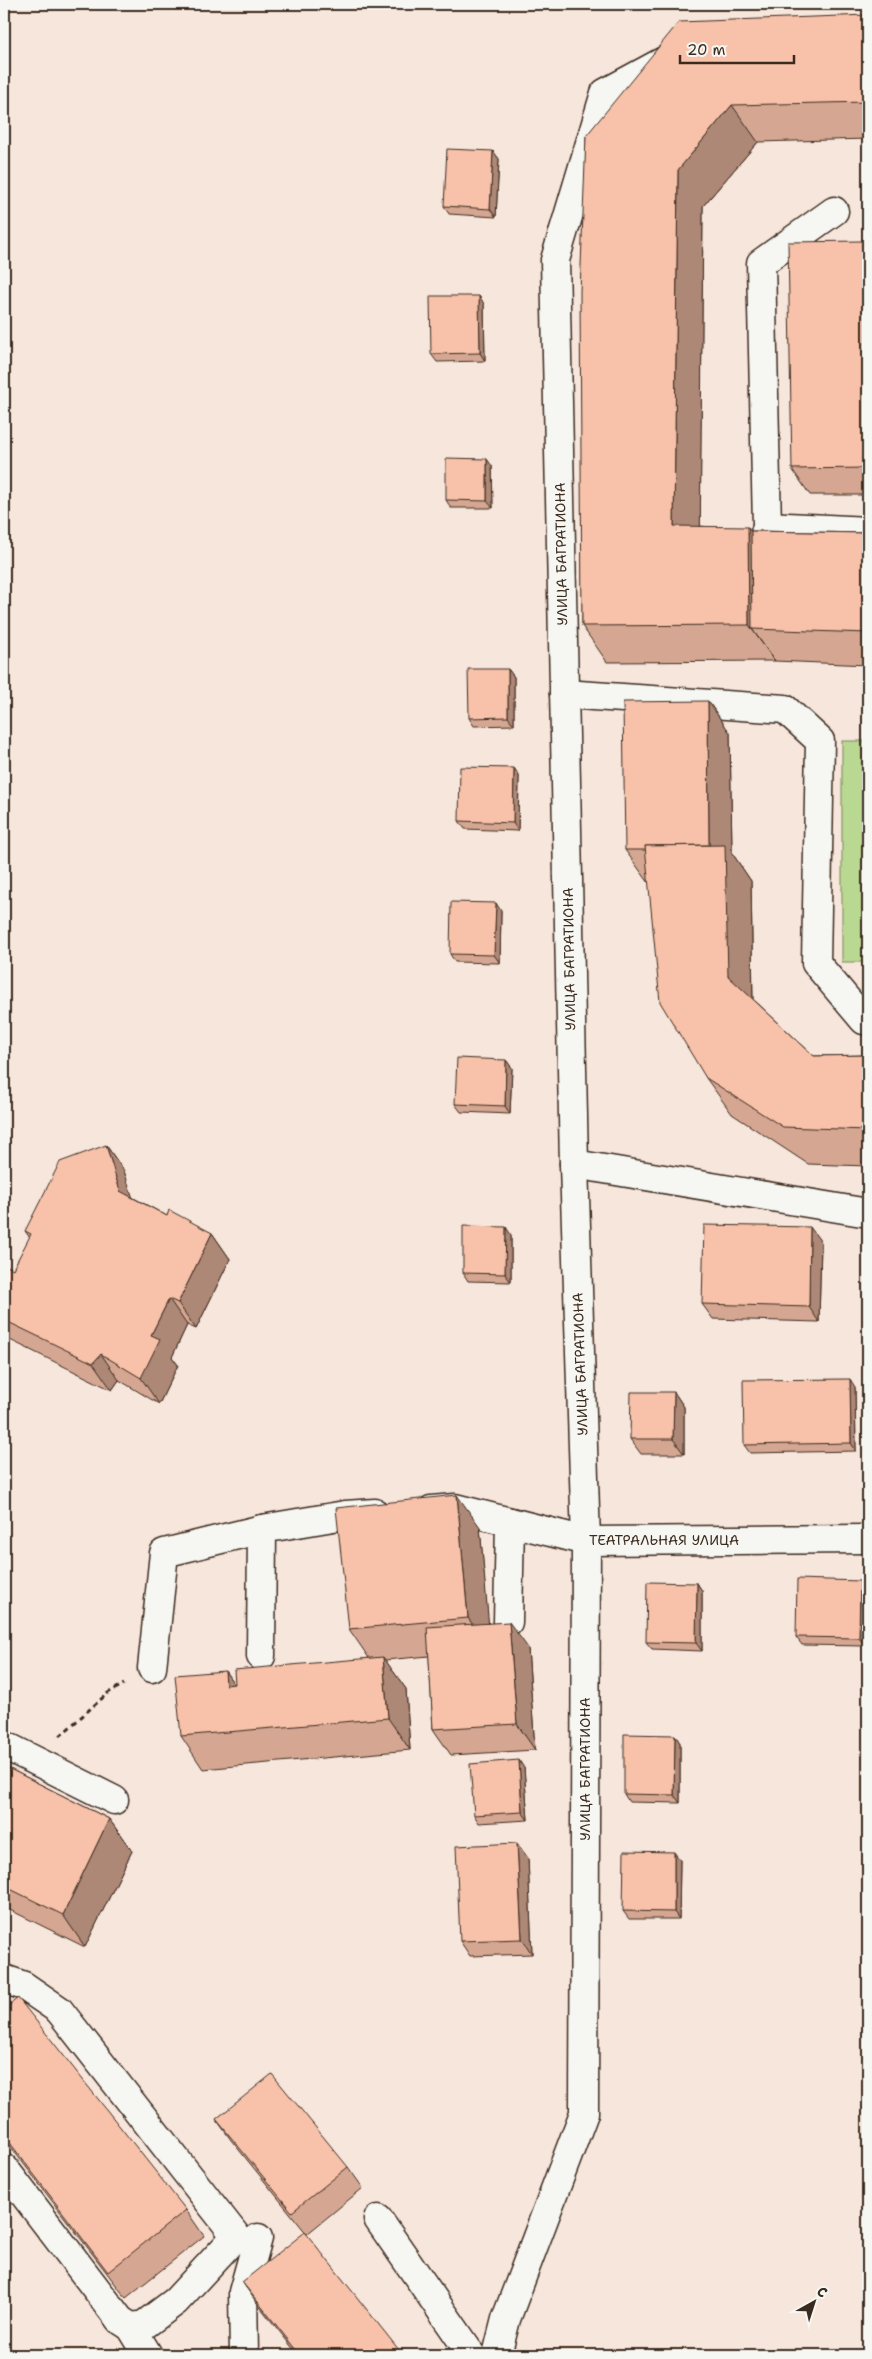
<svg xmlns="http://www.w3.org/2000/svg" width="872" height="2359" viewBox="0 0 872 2359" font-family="'Shantell Sans',sans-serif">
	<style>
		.green { fill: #b9d992; stroke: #7a8258 }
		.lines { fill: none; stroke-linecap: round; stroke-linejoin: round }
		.minor-casing { stroke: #3b2a1e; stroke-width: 31 }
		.path { stroke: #3b2a1e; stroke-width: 3; stroke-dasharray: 5 4; stroke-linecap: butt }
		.minor { stroke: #f6f6f2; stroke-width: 28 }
		.wall { fill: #d5a792; stroke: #3b2a1e }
		.shaded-wall { fill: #ae8877; stroke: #3b2a1e }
		.building { fill: #f8c2aa; stroke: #3b2a1e }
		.labels { text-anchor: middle; stroke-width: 4.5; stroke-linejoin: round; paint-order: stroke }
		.street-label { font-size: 14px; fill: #3b2a1e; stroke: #f6f6f2 }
	</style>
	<rect width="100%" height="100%" fill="#f7e6dc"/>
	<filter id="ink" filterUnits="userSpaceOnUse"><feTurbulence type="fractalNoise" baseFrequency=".02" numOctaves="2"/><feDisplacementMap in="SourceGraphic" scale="10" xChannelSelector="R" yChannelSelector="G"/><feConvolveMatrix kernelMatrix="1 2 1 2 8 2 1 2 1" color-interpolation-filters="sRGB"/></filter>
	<g filter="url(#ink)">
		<rect class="green" x="842" y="741" width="26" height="221"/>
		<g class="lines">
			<g class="minor-casing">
				<g id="minor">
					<path d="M767 526 868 531"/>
					<path d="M761 548 767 526 761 263 834 211"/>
					<path d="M564 694 785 709 820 741 816 963 864 1020H868"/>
					<path d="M574 1164 868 1213"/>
					<path d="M431 1510 455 1508 586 1541 868 1539"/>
					<path d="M508 1622 510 1522"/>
					<path d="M261 1656 262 1529 345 1515 375 1513"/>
					<path d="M152 1668 164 1553 262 1529"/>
					<path d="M4 1745 114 1800"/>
					<path d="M4 1979 24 1986 59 2010 236 2236 176 2301 144 2325 131 2327 120 2320 4 2168"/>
					<path d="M378 2219 472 2355"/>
					<path d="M131 2327 148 2355"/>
					<path d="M244 2355 243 2292 258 2238"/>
					<path d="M497 2355 506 2319 584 2113 586 1541 574 1164 555 260 605 93 666 60"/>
				</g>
			</g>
			<path class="path" d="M60 1736 108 1693 124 1684"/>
			<use href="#minor" class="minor"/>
		</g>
		<g class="wall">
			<path d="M868 15V139L758 142 703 206 700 526 751 531 868 533V665L775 661 607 662 582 626 586 136Z"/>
			<path d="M493 151 499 159 496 217 449 214 444 206Z"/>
			<path d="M868 250V495H810L792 469Z"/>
			<path d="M479 296 484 304 485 361 437 362 431 354Z"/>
			<path d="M492 466 493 508H451L446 500Z"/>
			<path d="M508 669 514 677V725L474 726 469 718Z"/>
			<path d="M708 701 730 733 732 853 751 881 753 999 814 1056 868 1055V1166L808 1164 732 1114 706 1078 649 883 625 850Z"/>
			<path d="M514 768 519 776 518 831 465 829 459 821Z"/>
			<path d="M501 911 500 963 455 962 450 954Z"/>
			<path d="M506 1060 512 1068 510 1114 461 1112 455 1104Z"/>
			<path d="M106 1145 124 1171 132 1197 167 1216 212 1233 230 1259 196 1329 187 1325 172 1357 178 1365 159 1404 119 1380 112 1390 4 1337V1273L13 1269 30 1238 25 1231Z"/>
			<path d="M511 1235V1282L468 1281 463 1273Z"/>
			<path d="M821 1242 819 1322 713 1319 702 1304Z"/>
			<path d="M855 1387 856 1451 750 1453 744 1445Z"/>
			<path d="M674 1392 684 1407V1454H641L630 1439Z"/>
			<path d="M480 1527 488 1623 528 1648 535 1750 451 1755 433 1729 429 1656 385 1660 406 1689 410 1750 203 1769 181 1736 225 1671 234 1684 369 1658 349 1629Z"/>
			<path d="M860 1581 865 1589V1646L802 1645 796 1637Z"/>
			<path d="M697 1583 702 1591V1651L652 1649 646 1642Z"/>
			<path d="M675 1735 680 1743V1803L629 1802 624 1794Z"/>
			<path d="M4 1766 109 1819 132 1851 85 1947 4 1907Z"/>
			<path d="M524 1768 528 1820 479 1823 474 1815Z"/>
			<path d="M528 1858 532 1954 470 1956 460 1941Z"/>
			<path d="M680 1860 679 1919H629L623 1911Z"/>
			<path d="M4 2009 186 2210 204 2236 126 2298 4 2138Z"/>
			<path d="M216 2119 348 2167 363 2188 307 2234 231 2140Z"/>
			<path d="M242 2282 403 2355H298L257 2303Z"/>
		</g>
		<g class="shaded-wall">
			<path d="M732 105 758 142 703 206 700 563 674 526 678 170Z"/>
			<path d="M493 151 499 159 496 217 490 209Z"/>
			<path d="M862 241 868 250V267L863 260Z"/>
			<path d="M479 296 484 304 485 361 480 353Z"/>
			<path d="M487 459 492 466 493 508 487 501Z"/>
			<path d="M748 527 773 563 752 629 775 661 749 625Z"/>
			<path d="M508 669 514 677V725L508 717Z"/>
			<path d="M708 701 730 733 732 853 751 881 753 1012 728 976 709 850Z"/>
			<path d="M514 768 519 776 518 831 513 823Z"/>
			<path d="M496 903 501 911 500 963 494 955Z"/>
			<path d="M506 1060 512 1068 510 1114 505 1106Z"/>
			<path d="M106 1145 124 1171 139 1217 120 1191Z"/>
			<path d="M506 1227 511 1235V1282L505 1274Z"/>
			<path d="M810 1227 821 1242 819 1322 809 1307Z"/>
			<path d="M212 1233 230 1259 196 1329 178 1303Z"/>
			<path d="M169 1299 187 1325 172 1357 178 1365 159 1404 141 1378 151 1335Z"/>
			<path d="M101 1354 119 1380 112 1390 93 1363Z"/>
			<path d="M850 1379 855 1387 856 1451 851 1443Z"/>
			<path d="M674 1392 684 1407V1454L673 1439Z"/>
			<path d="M457 1495 480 1527 491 1650 468 1618Z"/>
			<path d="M860 1581 865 1589V1646L859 1638Z"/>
			<path d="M697 1583 702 1591V1651L696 1643Z"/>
			<path d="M509 1622 528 1648 535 1750 517 1724Z"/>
			<path d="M383 1657 406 1689 410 1750 388 1718Z"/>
			<path d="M225 1671 247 1703 226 1685Z"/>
			<path d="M675 1735 680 1743V1803L674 1795Z"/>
			<path d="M519 1760 524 1768 528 1820 522 1812Z"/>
			<path d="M109 1819 132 1851 85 1947 63 1915Z"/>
			<path d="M517 1843 528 1858 532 1954 522 1939Z"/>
			<path d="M674 1852 680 1860 679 1919 674 1912Z"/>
		</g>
		<g class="building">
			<path d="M868 15V102L732 105 678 170 674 526 748 527 749 625 582 626 580 292 586 136 679 22Z"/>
			<path d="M447 149 493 151 490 209 444 206Z"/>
			<path d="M862 241 863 260H868V468L792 469 788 242Z"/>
			<path d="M430 296H479L480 353 431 354Z"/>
			<path d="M446 458 487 459V501L446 500Z"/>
			<path d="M751 531 868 533V633L752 629Z"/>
			<path d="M468 669H508V717L469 718Z"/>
			<path d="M708 701 709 845 645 846 646 850H625L623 702Z"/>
			<path d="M460 767 514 768 513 823 459 821Z"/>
			<path d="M725 845 728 976 814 1056 868 1055V1130L783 1127 706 1078 660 1002 645 846Z"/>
			<path d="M451 902 496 903 494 955 450 954Z"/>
			<path d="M457 1058 506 1060 505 1106 455 1104Z"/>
			<path d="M106 1145 120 1191 167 1216 169 1210 212 1233 178 1303 169 1299 151 1335 160 1339 141 1378 101 1354 93 1363 4 1320V1273L7 1266 13 1269 31 1234 25 1231 60 1162Z"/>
			<path d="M704 1225 810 1227 809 1307 702 1304Z"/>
			<path d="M463 1226 506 1227 505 1274 463 1273Z"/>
			<path d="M850 1379 851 1443 744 1445 743 1380Z"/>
			<path d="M631 1392H674L673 1439H630Z"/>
			<path d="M457 1495 468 1618 349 1629 336 1508Z"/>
			<path d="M797 1579 860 1581 859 1638 796 1637Z"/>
			<path d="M647 1582 697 1583 696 1643 646 1642Z"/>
			<path d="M509 1622 517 1724 433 1729 427 1627Z"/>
			<path d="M383 1657 388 1718 181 1736 175 1675 225 1671 226 1685 235 1684 234 1670Z"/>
			<path d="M624 1734 675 1735 674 1795 624 1794Z"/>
			<path d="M519 1760 522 1812 474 1815 470 1764Z"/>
			<path d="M4 1766 109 1819 63 1915 4 1886Z"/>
			<path d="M517 1843 522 1939 460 1941 456 1846Z"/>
			<path d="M624 1851 674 1852V1912L623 1911Z"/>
			<path d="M18 1998 186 2210 108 2272 4 2135V2009Z"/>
			<path d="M272 2074 348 2167 292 2212 216 2119Z"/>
			<path d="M305 2232 403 2355H300L242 2282Z"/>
		</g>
	</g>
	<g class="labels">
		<g class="street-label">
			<text transform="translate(561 554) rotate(-91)" y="5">УЛИЦА БАГРАТИОНА</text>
			<text transform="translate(569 959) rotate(-91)" y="5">УЛИЦА БАГРАТИОНА</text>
			<text transform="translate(580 1364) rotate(-92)" y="5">УЛИЦА БАГРАТИОНА</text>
			<text x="664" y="1545">ТЕАТРАЛЬНАЯ УЛИЦА</text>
			<text transform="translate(585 1769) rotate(-90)" y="5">УЛИЦА БАГРАТИОНА</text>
		</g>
	</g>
	<rect width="872" height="2359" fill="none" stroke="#f6f6f2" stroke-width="20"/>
	<rect x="10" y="10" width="852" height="2339" fill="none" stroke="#3b2a1e" stroke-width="2" filter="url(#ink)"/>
	<g transform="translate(814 2302) rotate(39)" stroke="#f6f6f2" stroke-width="4" paint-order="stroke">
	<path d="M0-4L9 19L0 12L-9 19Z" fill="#3b2a1e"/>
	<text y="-8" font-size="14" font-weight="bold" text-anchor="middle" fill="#3b2a1e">С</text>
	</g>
	<path d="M680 55v8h114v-8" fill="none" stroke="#3b2a1e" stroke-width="2.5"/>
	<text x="687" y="55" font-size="15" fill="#3b2a1e" stroke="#f6f6f2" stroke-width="4" paint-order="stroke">20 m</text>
</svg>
